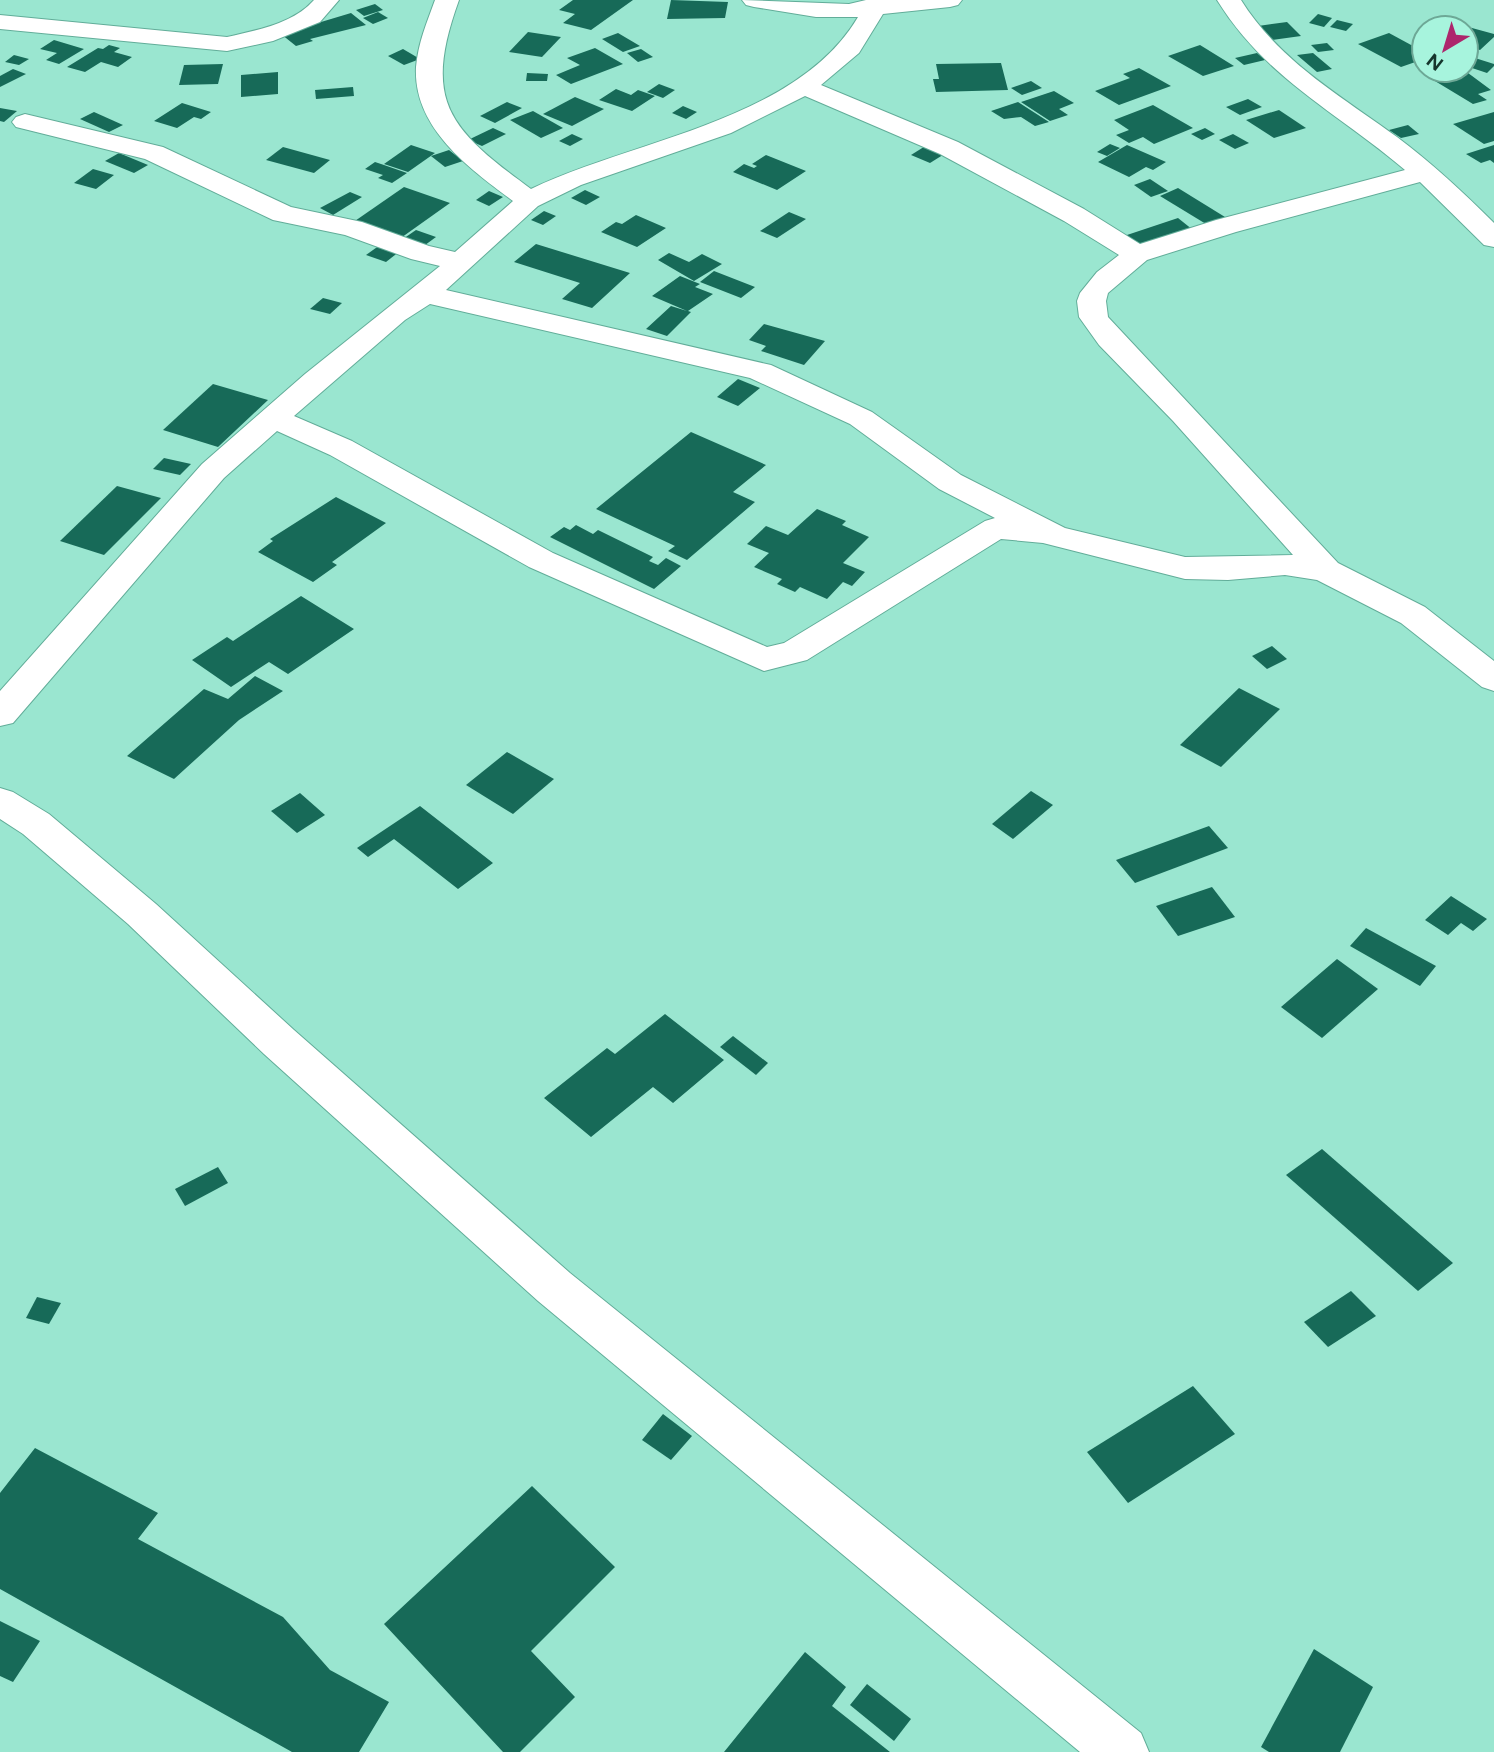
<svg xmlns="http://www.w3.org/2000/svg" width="1494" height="1752" viewBox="0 0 1494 1752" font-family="Figtree,sans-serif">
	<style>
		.building { fill: #176a58 }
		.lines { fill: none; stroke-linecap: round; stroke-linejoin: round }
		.minor-casing { stroke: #62ad99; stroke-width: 2 }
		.minor { fill: #fff; fill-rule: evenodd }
	</style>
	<rect width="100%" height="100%" fill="#9ae6d0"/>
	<g class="building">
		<path d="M573 0H633L591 30 563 23 575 14 559 10Z"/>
		<path d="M671 0 728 2 725 18 667 19Z"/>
		<path d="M375 4 383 10 364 16 356 10Z"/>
		<path d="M378 12 388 18 373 24 363 18Z"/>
		<path d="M351 13 366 25 310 39 313 41 296 46 281 34Z"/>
		<path d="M1318 14 1332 18 1324 27 1309 23Z"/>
		<path d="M1337 20 1353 24 1346 31 1330 27Z"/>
		<path d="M1287 22 1301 36 1272 40 1258 26Z"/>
		<path d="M1461 25 1494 34V37L1480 50 1466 46V28H1458Z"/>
		<path d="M528 32 561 37 542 57 509 52Z"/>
		<path d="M618 33 640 46 623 52 602 39Z"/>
		<path d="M1389 33 1424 52V59L1401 67 1358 44Z"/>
		<path d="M54 40 84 49 59 64 46 60 57 53 40 49Z"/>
		<path d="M1327 43 1334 50 1318 52 1311 45Z"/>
		<path d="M109 45 120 48 114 52 132 57 118 67 101 62 85 72 67 67 98 48 103 49Z"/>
		<path d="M1200 45 1234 66 1203 76 1168 56Z"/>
		<path d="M595 48 623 64 571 84 556 75 580 65 567 58Z"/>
		<path d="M403 49 420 59 404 65 388 56Z"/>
		<path d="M641 49 653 57 638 62 627 53Z"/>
		<path d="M1257 53 1265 60 1244 65 1235 58Z"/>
		<path d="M1313 53 1332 69 1317 72 1297 55Z"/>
		<path d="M14 55 29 59 19 65 5 62Z"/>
		<path d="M1475 58 1494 64V66L1487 73 1466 66Z"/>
		<path d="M1001 63 1008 90 936 92 933 79H939L936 64Z"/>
		<path d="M223 64 218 84 179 85 184 65Z"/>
		<path d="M1139 68 1171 86 1119 105 1095 91 1130 78 1123 74Z"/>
		<path d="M13 69 26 74 0 87V76Z"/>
		<path d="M1457 70H1464L1491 90 1478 94 1487 100 1473 104 1430 78Z"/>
		<path d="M278 72V94L241 97V75Z"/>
		<path d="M527 73 548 74 547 81H526Z"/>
		<path d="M1031 81 1042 88 1022 95 1011 88Z"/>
		<path d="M659 84 675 90 663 98 647 92Z"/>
		<path d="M353 87 354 96 316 99 315 90Z"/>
		<path d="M616 89 631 95 638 90 655 96 632 111 599 100Z"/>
		<path d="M1054 91 1074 103 1059 109 1068 115 1050 121 1021 102Z"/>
		<path d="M575 97 604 109 572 126 543 114Z"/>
		<path d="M1248 99 1262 107 1240 115 1226 107Z"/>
		<path d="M507 102 522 108 495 123 480 116Z"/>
		<path d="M1018 102 1049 122 1035 126 1021 117 1004 119 991 111Z"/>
		<path d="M182 103 211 112 201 119 194 117 177 128 154 121Z"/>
		<path d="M1153 105 1193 128 1154 144 1143 137 1129 143 1116 135 1129 130 1114 120Z"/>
		<path d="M683 106 697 112 686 119 672 113Z"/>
		<path d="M0 108 17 111 4 122 0 121Z"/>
		<path d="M1279 110 1306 128 1274 138 1246 120Z"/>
		<path d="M533 111 563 128 541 138 510 120Z"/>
		<path d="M94 112 123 125 109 132 80 119Z"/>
		<path d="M1494 112V141L1484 144 1453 124Z"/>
		<path d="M1408 125 1419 134 1401 138 1389 130Z"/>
		<path d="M493 128 506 134 482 146 468 140Z"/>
		<path d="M1205 128 1215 134 1202 140 1191 134Z"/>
		<path d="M572 134 583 139 570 146 559 141Z"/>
		<path d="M1233 134 1249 143 1235 149 1219 140Z"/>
		<path d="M1110 144 1120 148 1107 156 1097 152Z"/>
		<path d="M411 145 435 153 408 172 384 164Z"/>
		<path d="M927 145 946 153 930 163 911 155Z"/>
		<path d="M1127 145 1166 162 1153 170 1146 167 1129 177 1098 162Z"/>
		<path d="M1494 145V163L1490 160 1481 163 1466 154Z"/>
		<path d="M283 147 330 160 314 173 266 160Z"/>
		<path d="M449 150 463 161 445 167 431 156Z"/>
		<path d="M119 153 148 165 134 173 105 161Z"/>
		<path d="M766 155 806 171 777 190 733 172 744 164 754 168 757 166 752 164Z"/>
		<path d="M375 162 384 165 407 173 392 183 378 178 383 175 365 169Z"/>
		<path d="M93 169 114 175 96 189 74 183Z"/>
		<path d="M1150 179 1168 191 1151 197 1134 185Z"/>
		<path d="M404 187 450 203 398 240 352 223Z"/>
		<path d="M1178 188 1225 217 1206 224 1160 196Z"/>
		<path d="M585 190 600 197 586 205 571 198Z"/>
		<path d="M489 191 503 197 489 206 476 200Z"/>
		<path d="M350 192 362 197 333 215 320 208Z"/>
		<path d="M544 211 556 216 543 225 531 220Z"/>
		<path d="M789 212 806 219 777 238 760 231Z"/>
		<path d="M636 215 666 228 637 247 601 232 616 222 622 224Z"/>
		<path d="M1178 218 1193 230 1139 248 1124 236Z"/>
		<path d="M416 230 436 237 421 248 400 241Z"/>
		<path d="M536 244 630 273 592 308 562 299 580 283 514 262Z"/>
		<path d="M380 245 400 251 386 262 366 255Z"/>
		<path d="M669 253 689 262 702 254 722 264 694 281 658 260Z"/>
		<path d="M714 271 755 287 741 298 700 282Z"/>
		<path d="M680 276 700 284 695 287 713 294 688 311 691 312 667 336 646 329 671 306 687 311 652 296Z"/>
		<path d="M323 298 342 303 330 314 310 309Z"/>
		<path d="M764 324 825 341 804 365 761 351 766 346 749 340Z"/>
		<path d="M738 379 760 388 738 406 717 397Z"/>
		<path d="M213 384 268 400 218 447 163 430Z"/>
		<path d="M691 432 766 465 733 492 755 502 687 560 668 551 675 546 596 509Z"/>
		<path d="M164 458 191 464 180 475 153 469Z"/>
		<path d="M117 486 161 498 104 555 60 541Z"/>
		<path d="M336 497 386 523 332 562 337 565 313 582 258 552 273 541 270 539Z"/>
		<path d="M817 509 846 521 842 525 869 537 843 563 865 572 852 586 843 582 827 599 800 587 795 592 777 584 782 579 754 567 769 553 747 544 766 526 788 535Z"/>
		<path d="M576 525 593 534 598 530 653 557 649 561 658 565 666 558 681 566 654 589 550 537 564 527 570 530Z"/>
		<path d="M301 596 354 629 288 674 269 662 231 687 192 660 227 637 233 641Z"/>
		<path d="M1272 646 1287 659 1267 669 1252 656Z"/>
		<path d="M255 676 283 691 239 720 174 779 127 756 204 689 228 699Z"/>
		<path d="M1239 688 1280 709 1221 767 1180 745Z"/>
		<path d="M507 752 554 779 513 814 466 785Z"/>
		<path d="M1031 791 1053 805 1013 839 992 824Z"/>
		<path d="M300 793 325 815 297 833 271 811Z"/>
		<path d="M420 806 493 863 458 889 394 839 368 857 357 848Z"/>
		<path d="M1209 826 1228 848 1135 883 1116 860Z"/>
		<path d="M1212 887 1235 917 1178 936 1156 906Z"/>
		<path d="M1451 896 1487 919 1473 931 1461 923 1448 935 1425 920Z"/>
		<path d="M1366 928 1436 966 1420 986 1350 946Z"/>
		<path d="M1337 959 1378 989 1322 1038 1281 1007Z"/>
		<path d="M665 1014 724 1060 673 1103 653 1087 591 1137 544 1098 607 1048 615 1054Z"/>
		<path d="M733 1036 768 1063 756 1075 720 1047Z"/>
		<path d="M1322 1149 1453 1263 1418 1291 1286 1175Z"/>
		<path d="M218 1167 228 1183 185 1206 175 1189Z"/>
		<path d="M1351 1291 1376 1316 1328 1347 1304 1322Z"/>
		<path d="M37 1297 61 1303 49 1324 26 1318Z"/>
		<path d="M1193 1386 1235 1434 1128 1503 1087 1452Z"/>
		<path d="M663 1414 692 1436 671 1460 642 1440Z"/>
		<path d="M35 1448 158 1513 138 1539 283 1617 330 1670 389 1702 359 1752H292L0 1589V1493Z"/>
		<path d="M532 1486 615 1567 531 1651 575 1697 520 1752H503L384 1624Z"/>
		<path d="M0 1621 40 1641 13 1682 0 1676Z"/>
		<path d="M1314 1649 1373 1687 1340 1752H1269L1261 1747Z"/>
		<path d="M805 1652 846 1687 832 1706 890 1752H724Z"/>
		<path d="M867 1684 911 1719 894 1741 850 1705Z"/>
	</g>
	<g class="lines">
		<g class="minor-casing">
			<g id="minor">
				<path d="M314 0H339L320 22 273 41 227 51 0 29V15L227 37C257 30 293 24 314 0Z"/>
				<path d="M435 0H459C422 102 449 129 531 189 632 140 797 121 858 17H816L754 7 746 5 742 0 849 4 866 0H962L958 5 950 7 883 14 859 53 821 85 958 142 1084 209 1140 244 1216 220 1405 170C1337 112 1266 79 1217 0H1241C1279 61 1341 96 1397 137 1432 163 1464 193 1494 223V247L1484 245 1420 182 1236 232 1147 260 1108 293 1106 301 1108 317 1338 563 1425 607 1494 661V691L1482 687 1401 623 1317 580 1285 575 1228 580 1185 579 1043 543 1001 539 807 660 764 671 529 567 330 455 277 431 224 478 13 723 0 726V691L202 464 305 374 440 266 411 259 345 235 273 220 145 159 16 127 12 122 16 117 25 114 163 147 291 207 362 222 429 246 455 252 513 201C469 168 413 128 416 67 418 43 427 22 435 0ZM805 96 940 154 1064 221 1119 255 1097 272 1080 293 1077 301 1079 317 1099 345 1173 421 1293 555 1185 557 1065 528 961 475 872 412 771 365 446 290 538 206 581 185 731 133ZM430 304 750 378 850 424 939 489 995 518 985 521 784 643 767 647 553 553 352 441 294 416 405 320Z"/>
				<path d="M0 788 13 792 49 814 156 904 294 1030 570 1273 1141 1733 1149 1752H1080L538 1301 264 1054 128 924 23 834 0 819Z"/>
			</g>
		</g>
		<use href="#minor" class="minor"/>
	</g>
	<g transform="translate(1445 49) rotate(218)"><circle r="33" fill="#a7f4dd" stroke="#6da896" stroke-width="2"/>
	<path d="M0-5L12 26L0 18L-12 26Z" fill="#ad266c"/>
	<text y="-10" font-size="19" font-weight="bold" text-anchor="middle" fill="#15352c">N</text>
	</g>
</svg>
